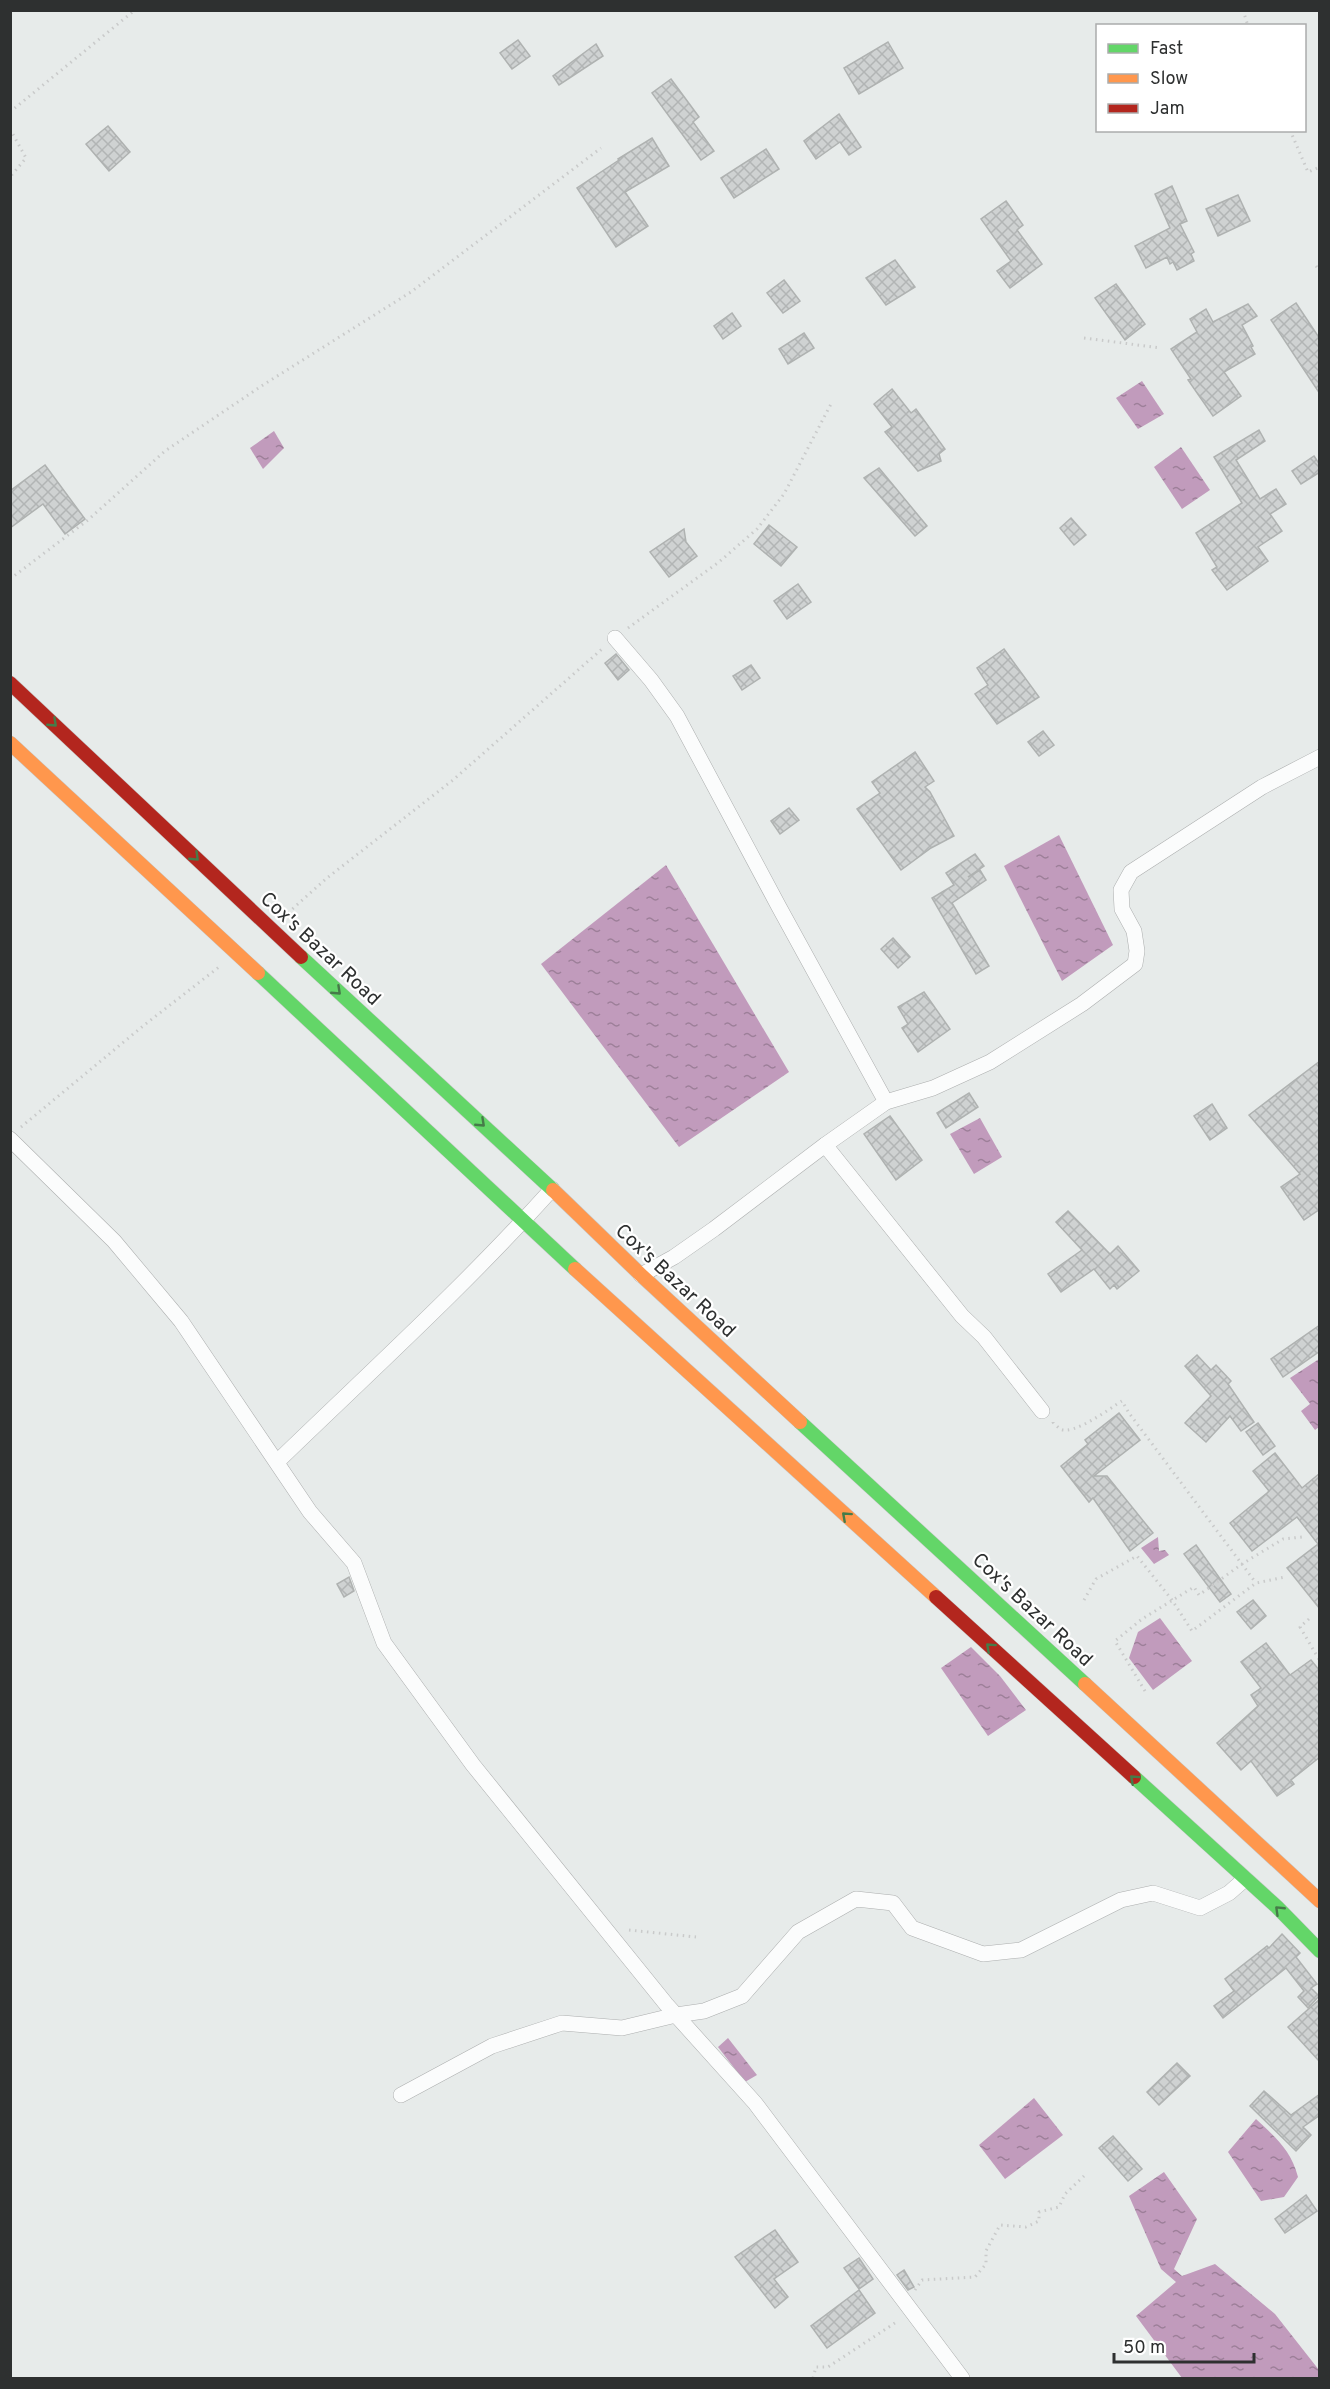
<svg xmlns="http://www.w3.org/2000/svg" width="1330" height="2389" viewBox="0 0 1330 2389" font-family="Overpass,sans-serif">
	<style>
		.water { fill: url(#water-ripples) }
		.building { fill: url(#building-cross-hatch); stroke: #afb2b1; stroke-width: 1.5 }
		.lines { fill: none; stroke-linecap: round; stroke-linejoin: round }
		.street-casing { stroke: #acaeae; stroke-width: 16 }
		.fast-casing { stroke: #c4c6c6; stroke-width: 15 }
		.slow-casing { stroke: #c4c6c6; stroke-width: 15 }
		.jam-casing { stroke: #c4c6c6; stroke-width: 15 }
		.path { stroke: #c9caca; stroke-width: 3; stroke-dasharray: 1.5 4.5; stroke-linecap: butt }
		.street { stroke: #fbfcfc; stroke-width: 15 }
		.fast { stroke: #63d668; stroke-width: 14 }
		.slow { stroke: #ff974d; stroke-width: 14 }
		.jam { stroke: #b3261e; stroke-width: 14 }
		.oneway { stroke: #467b49 }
		.labels { text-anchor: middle; stroke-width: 4.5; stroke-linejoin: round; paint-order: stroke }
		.street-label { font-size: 20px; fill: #2e3030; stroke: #fff }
	</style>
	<defs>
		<pattern id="water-ripples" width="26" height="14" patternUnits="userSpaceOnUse" patternTransform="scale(1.5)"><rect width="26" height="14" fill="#c19bbc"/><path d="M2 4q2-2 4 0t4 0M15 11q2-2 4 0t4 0" fill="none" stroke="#9d7f99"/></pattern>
		<pattern id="building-cross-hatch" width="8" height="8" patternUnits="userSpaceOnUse" patternTransform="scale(1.5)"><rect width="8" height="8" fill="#cfd2d2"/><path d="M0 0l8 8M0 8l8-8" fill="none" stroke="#b2b5b5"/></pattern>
	</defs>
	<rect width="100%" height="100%" fill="#e7ebea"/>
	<g class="water">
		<path d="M1142 381 1164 414 1138 429 1116 398Z"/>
		<path d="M274 431 284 448 263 469 250 448Z"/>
		<path d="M1181 447 1210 490 1182 509 1154 467Z"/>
		<path d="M1059 835 1113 945 1062 981 1004 866Z"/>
		<path d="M666 865 789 1072 679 1147 541 964Z"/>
		<path d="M980 1118 1002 1157 974 1174 950 1134Z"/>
		<path d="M1319 1359V1427L1315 1430 1301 1411 1310 1404 1290 1378Z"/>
		<path d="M1158 1537 1159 1551 1165 1550 1169 1555 1154 1564 1141 1548Z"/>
		<path d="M1160 1618 1192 1661 1153 1690 1129 1658 1138 1632Z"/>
		<path d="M971 1647 1000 1676 1026 1710 988 1736 941 1668Z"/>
		<path d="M728 2038 757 2075 745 2082 718 2047Z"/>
		<path d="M1034 2098 1063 2135 1005 2179 979 2145Z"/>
		<path d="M1256 2119C1276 2138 1291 2150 1298 2177L1284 2197 1261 2201 1228 2152Z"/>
		<path d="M1164 2172 1197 2219 1174 2269 1182 2276 1215 2264 1275 2314 1319 2370V2378H1182L1136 2316 1176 2282 1161 2269 1129 2196Z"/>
	</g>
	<g class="building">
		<path d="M518 40 530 56 512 69 500 53Z"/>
		<path d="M888 42 903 68 859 94 844 68Z"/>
		<path d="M596 44 603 56 559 85 553 76Z"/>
		<path d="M671 79 699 117 693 122 714 151 701 160 652 93Z"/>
		<path d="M839 114 861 147 849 155 840 142 816 159 804 141Z"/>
		<path d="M108 126 130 152 109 171 86 144Z"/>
		<path d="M652 138 669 166 625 192 648 226 616 247 577 188 619 160 618 159Z"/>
		<path d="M766 149 779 169 734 198 721 178Z"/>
		<path d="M1172 186 1187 221 1180 224 1194 252 1191 254 1194 261 1177 270 1173 262 1170 264 1167 257 1146 268 1135 246 1170 228 1155 194Z"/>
		<path d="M1238 195 1250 221 1218 236 1206 209Z"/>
		<path d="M1006 201 1023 225 1017 230 1042 264 1010 288 997 271 1011 261 981 219Z"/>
		<path d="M895 260 915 287 886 305 866 278Z"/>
		<path d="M784 280 800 301 783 313 767 293Z"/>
		<path d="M1116 284 1145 324 1125 340 1095 298Z"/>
		<path d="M1296 303 1320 339V394L1271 320Z"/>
		<path d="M1248 304 1257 316 1242 325 1253 346 1251 347 1255 354 1224 372 1241 396 1213 416 1188 380 1191 379 1171 349 1197 332 1190 319 1206 309 1213 322Z"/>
		<path d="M732 313 741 326 723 339 714 326Z"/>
		<path d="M804 333 814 348 788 364 779 349Z"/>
		<path d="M892 389 911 413 916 409 945 449 939 454 941 461 918 471 885 432 892 427 874 404Z"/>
		<path d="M1259 430 1265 441 1236 460 1260 499 1276 489 1286 504 1270 514 1282 531 1258 547 1268 561 1227 590 1212 570 1217 567 1196 533 1242 503 1214 457Z"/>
		<path d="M1314 456 1320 465V472L1301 484 1292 471Z"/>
		<path d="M45 465 85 519 65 534 43 504 10 528V491Z"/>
		<path d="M879 468 927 526 915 536 864 478Z"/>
		<path d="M1071 518 1086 535 1074 545 1060 528Z"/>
		<path d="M769 525 797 547 781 566 754 544Z"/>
		<path d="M684 529 686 542 697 556 669 577 650 552Z"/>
		<path d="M798 584 811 602 787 619 774 601Z"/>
		<path d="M1004 649 1039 697 997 724 975 694 988 685 977 668Z"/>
		<path d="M616 654 629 670 618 680 605 663Z"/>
		<path d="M751 665 760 678 742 690 733 676Z"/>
		<path d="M1043 731 1054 745 1039 756 1028 742Z"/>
		<path d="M915 752 934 781 925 787 930 792 954 836 931 848 901 870 857 809 880 793 872 782Z"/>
		<path d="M789 808 799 820 780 834 771 821Z"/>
		<path d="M975 854 984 866 968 877 980 870 986 880 952 903 989 966 976 974 932 898 954 885 946 873Z"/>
		<path d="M893 938 910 957 898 968 881 949Z"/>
		<path d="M924 992 950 1029 918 1052 902 1028 908 1024 898 1007Z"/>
		<path d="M1320 1061V1209L1304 1220 1281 1187 1300 1174 1249 1115Z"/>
		<path d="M969 1093 978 1107 946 1128 937 1113Z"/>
		<path d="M1212 1104 1227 1128 1210 1140 1194 1116Z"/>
		<path d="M890 1116 922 1160 896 1180 864 1134Z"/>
		<path d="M1068 1211 1110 1254 1118 1246 1139 1271 1117 1289 1114 1285 1110 1289 1094 1269 1061 1292 1048 1274 1082 1250 1056 1222Z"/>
		<path d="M1320 1325V1351L1283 1377 1271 1359Z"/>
		<path d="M1197 1355 1211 1370 1216 1365 1231 1381 1228 1384 1254 1422 1241 1431 1230 1416 1206 1442 1185 1423 1211 1396 1185 1366Z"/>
		<path d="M1119 1413 1140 1440 1094 1476H1107L1153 1533 1130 1551 1093 1498 1089 1502 1061 1466 1088 1444 1085 1440Z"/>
		<path d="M1258 1423 1275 1446 1263 1455 1246 1432Z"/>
		<path d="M1275 1453 1302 1488 1320 1473V1609L1287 1568 1318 1544 1297 1517 1252 1551 1230 1523 1267 1493 1269 1491 1253 1471Z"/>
		<path d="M1196 1545 1231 1594 1220 1602 1184 1554Z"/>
		<path d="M349 1577 354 1591 344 1597 337 1584Z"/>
		<path d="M1253 1600 1266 1616 1251 1629 1237 1612Z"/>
		<path d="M1266 1643 1290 1675 1311 1660 1320 1671V1757L1291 1780 1294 1784 1277 1796 1251 1761 1241 1770 1217 1743 1258 1706 1251 1695 1261 1688 1241 1662Z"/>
		<path d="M1282 1934 1300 1953 1296 1957 1317 1984 1311 1988 1319 1996 1308 2008 1298 1997 1304 1991 1286 1968 1223 2018 1214 2006 1234 1991 1225 1979 1267 1946 1269 1948Z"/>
		<path d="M1320 1999V2062L1288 2027Z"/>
		<path d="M1177 2063 1190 2076 1159 2105 1147 2092Z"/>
		<path d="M1264 2091 1291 2115 1320 2094V2115L1303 2127 1311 2135 1296 2151 1250 2106Z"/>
		<path d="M1113 2136 1142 2169 1128 2181 1099 2148Z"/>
		<path d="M1306 2195 1317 2211 1285 2233 1275 2219Z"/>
		<path d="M775 2230 798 2262 774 2279 788 2297 775 2308 735 2257Z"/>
		<path d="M859 2258 873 2279 859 2289 844 2268Z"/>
		<path d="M904 2270 914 2287 908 2290 897 2275Z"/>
		<path d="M859 2290 875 2313 827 2348 811 2326Z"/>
	</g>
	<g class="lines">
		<g class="street-casing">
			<g id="street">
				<path d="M615 638 651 680 677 716 779 907 886 1102"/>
				<path d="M10 1139 114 1241 181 1321 310 1512 354 1563 384 1643 473 1765 666 2004 755 2103 962 2378"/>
				<path d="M825 1145 962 1316 984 1337 1042 1411"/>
				<path d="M641 1275 674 1257 714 1229 825 1145 886 1102 933 1088 990 1062 1082 1004 1135 964 1137 951 1134 931 1122 909 1121 890 1131 872 1262 787 1320 757"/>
				<path d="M277 1462C370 1372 466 1285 552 1189"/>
				<path d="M401 2095 492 2046 562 2023 622 2028 676 2015 704 2011 742 1996 798 1932 856 1899 893 1903 912 1928 983 1954 1021 1950 1121 1900 1153 1893 1200 1908 1229 1893 1245 1879"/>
			</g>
		</g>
		<g class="fast-casing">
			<g id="fast">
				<path d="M301 957 553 1190"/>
				<path d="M258 973 575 1269"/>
				<path d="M800 1422 1085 1684"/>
				<path d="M1134 1777 1277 1907 1320 1951"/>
			</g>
		</g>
		<g class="slow-casing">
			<g id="slow">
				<path d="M10 743 258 973"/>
				<path d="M553 1190 641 1275 800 1422"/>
				<path d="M575 1269 936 1597"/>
				<path d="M1085 1684 1320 1901"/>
			</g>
		</g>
		<g class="jam-casing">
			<g id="jam">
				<path d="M10 683 301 957"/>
				<path d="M936 1597 1134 1777"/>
			</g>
		</g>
		<g class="path">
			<path d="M1243 10 1248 26"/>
			<path d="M10 112 135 10"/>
			<path d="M10 129 26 158 10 177"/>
			<path d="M1290 130 1308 172 1320 167"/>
			<path d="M1316 266 1320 271"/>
			<path d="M1084 338 1161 348"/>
			<path d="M10 579 88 520 165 451 263 385 411 292 601 148"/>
			<path d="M628 628 719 562 757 529 784 494 832 402"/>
			<path d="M288 913 327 878 453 780 602 649"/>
			<path d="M21 1127 143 1026 219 967"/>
			<path d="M1053 1422C1053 1423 1059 1428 1060 1429 1074 1436 1110 1408 1122 1401L1129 1413 1256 1583"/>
			<path d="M1084 1600 1096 1579 1137 1556 1172 1600 1192 1631 1256 1583 1285 1577"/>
			<path d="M1309 1619 1300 1627 1320 1661"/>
			<path d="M1145 1691 1115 1641 1142 1619 1194 1587 1199 1595 1242 1564 1283 1539 1302 1537"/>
			<path d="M629 1930 696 1937"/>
			<path d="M915 2290 922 2280 975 2277 986 2264V2251L1000 2225 1026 2227 1039 2221V2212L1059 2207 1065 2194 1084 2176"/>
			<path d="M813 2378 816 2367H828L898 2321"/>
		</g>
		<use href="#street" class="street"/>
		<use href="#fast" class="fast"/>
		<use href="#slow" class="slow"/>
		<use href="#jam" class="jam"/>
	</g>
	<defs><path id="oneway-chevron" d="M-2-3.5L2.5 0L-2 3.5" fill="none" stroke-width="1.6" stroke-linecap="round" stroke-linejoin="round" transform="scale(1.5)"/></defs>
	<g class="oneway">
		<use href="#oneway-chevron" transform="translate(53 723) rotate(43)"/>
		<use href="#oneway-chevron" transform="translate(195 857) rotate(44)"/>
		<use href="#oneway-chevron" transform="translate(337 991) rotate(43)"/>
		<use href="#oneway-chevron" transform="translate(481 1123) rotate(43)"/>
		<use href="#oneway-chevron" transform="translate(846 1516) rotate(-138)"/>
		<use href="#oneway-chevron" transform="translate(990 1647) rotate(-138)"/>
		<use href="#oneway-chevron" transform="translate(1134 1779) rotate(-138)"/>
		<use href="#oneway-chevron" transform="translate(1279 1910) rotate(-136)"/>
	</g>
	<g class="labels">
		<g class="street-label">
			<text transform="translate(321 948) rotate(43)" y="7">Cox's Bazar Road</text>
			<text transform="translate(676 1280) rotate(43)" y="7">Cox's Bazar Road</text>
			<text transform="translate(1033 1609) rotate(43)" y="7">Cox's Bazar Road</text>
		</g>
	</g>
	<rect width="1330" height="2389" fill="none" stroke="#2e3030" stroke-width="24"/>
	<rect x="1096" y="24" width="210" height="108" fill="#ffffff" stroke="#abacac" stroke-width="1.5"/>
	<rect x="1108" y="44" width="30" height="9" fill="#63d668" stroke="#abacac" stroke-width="1.5"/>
	<text x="1150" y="54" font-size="18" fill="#2e3030">Fast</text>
	<rect x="1108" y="74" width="30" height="9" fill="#ff974d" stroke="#abacac" stroke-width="1.5"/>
	<text x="1150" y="84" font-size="18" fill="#2e3030">Slow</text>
	<rect x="1108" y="104" width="30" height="9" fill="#b3261e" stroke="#abacac" stroke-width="1.5"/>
	<text x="1150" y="114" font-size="18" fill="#2e3030">Jam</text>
	<path d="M1114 2353v9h140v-9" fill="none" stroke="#2e3030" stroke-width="3"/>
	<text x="1123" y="2353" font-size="18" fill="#2e3030" stroke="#ffffff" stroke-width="4.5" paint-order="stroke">50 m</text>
</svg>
